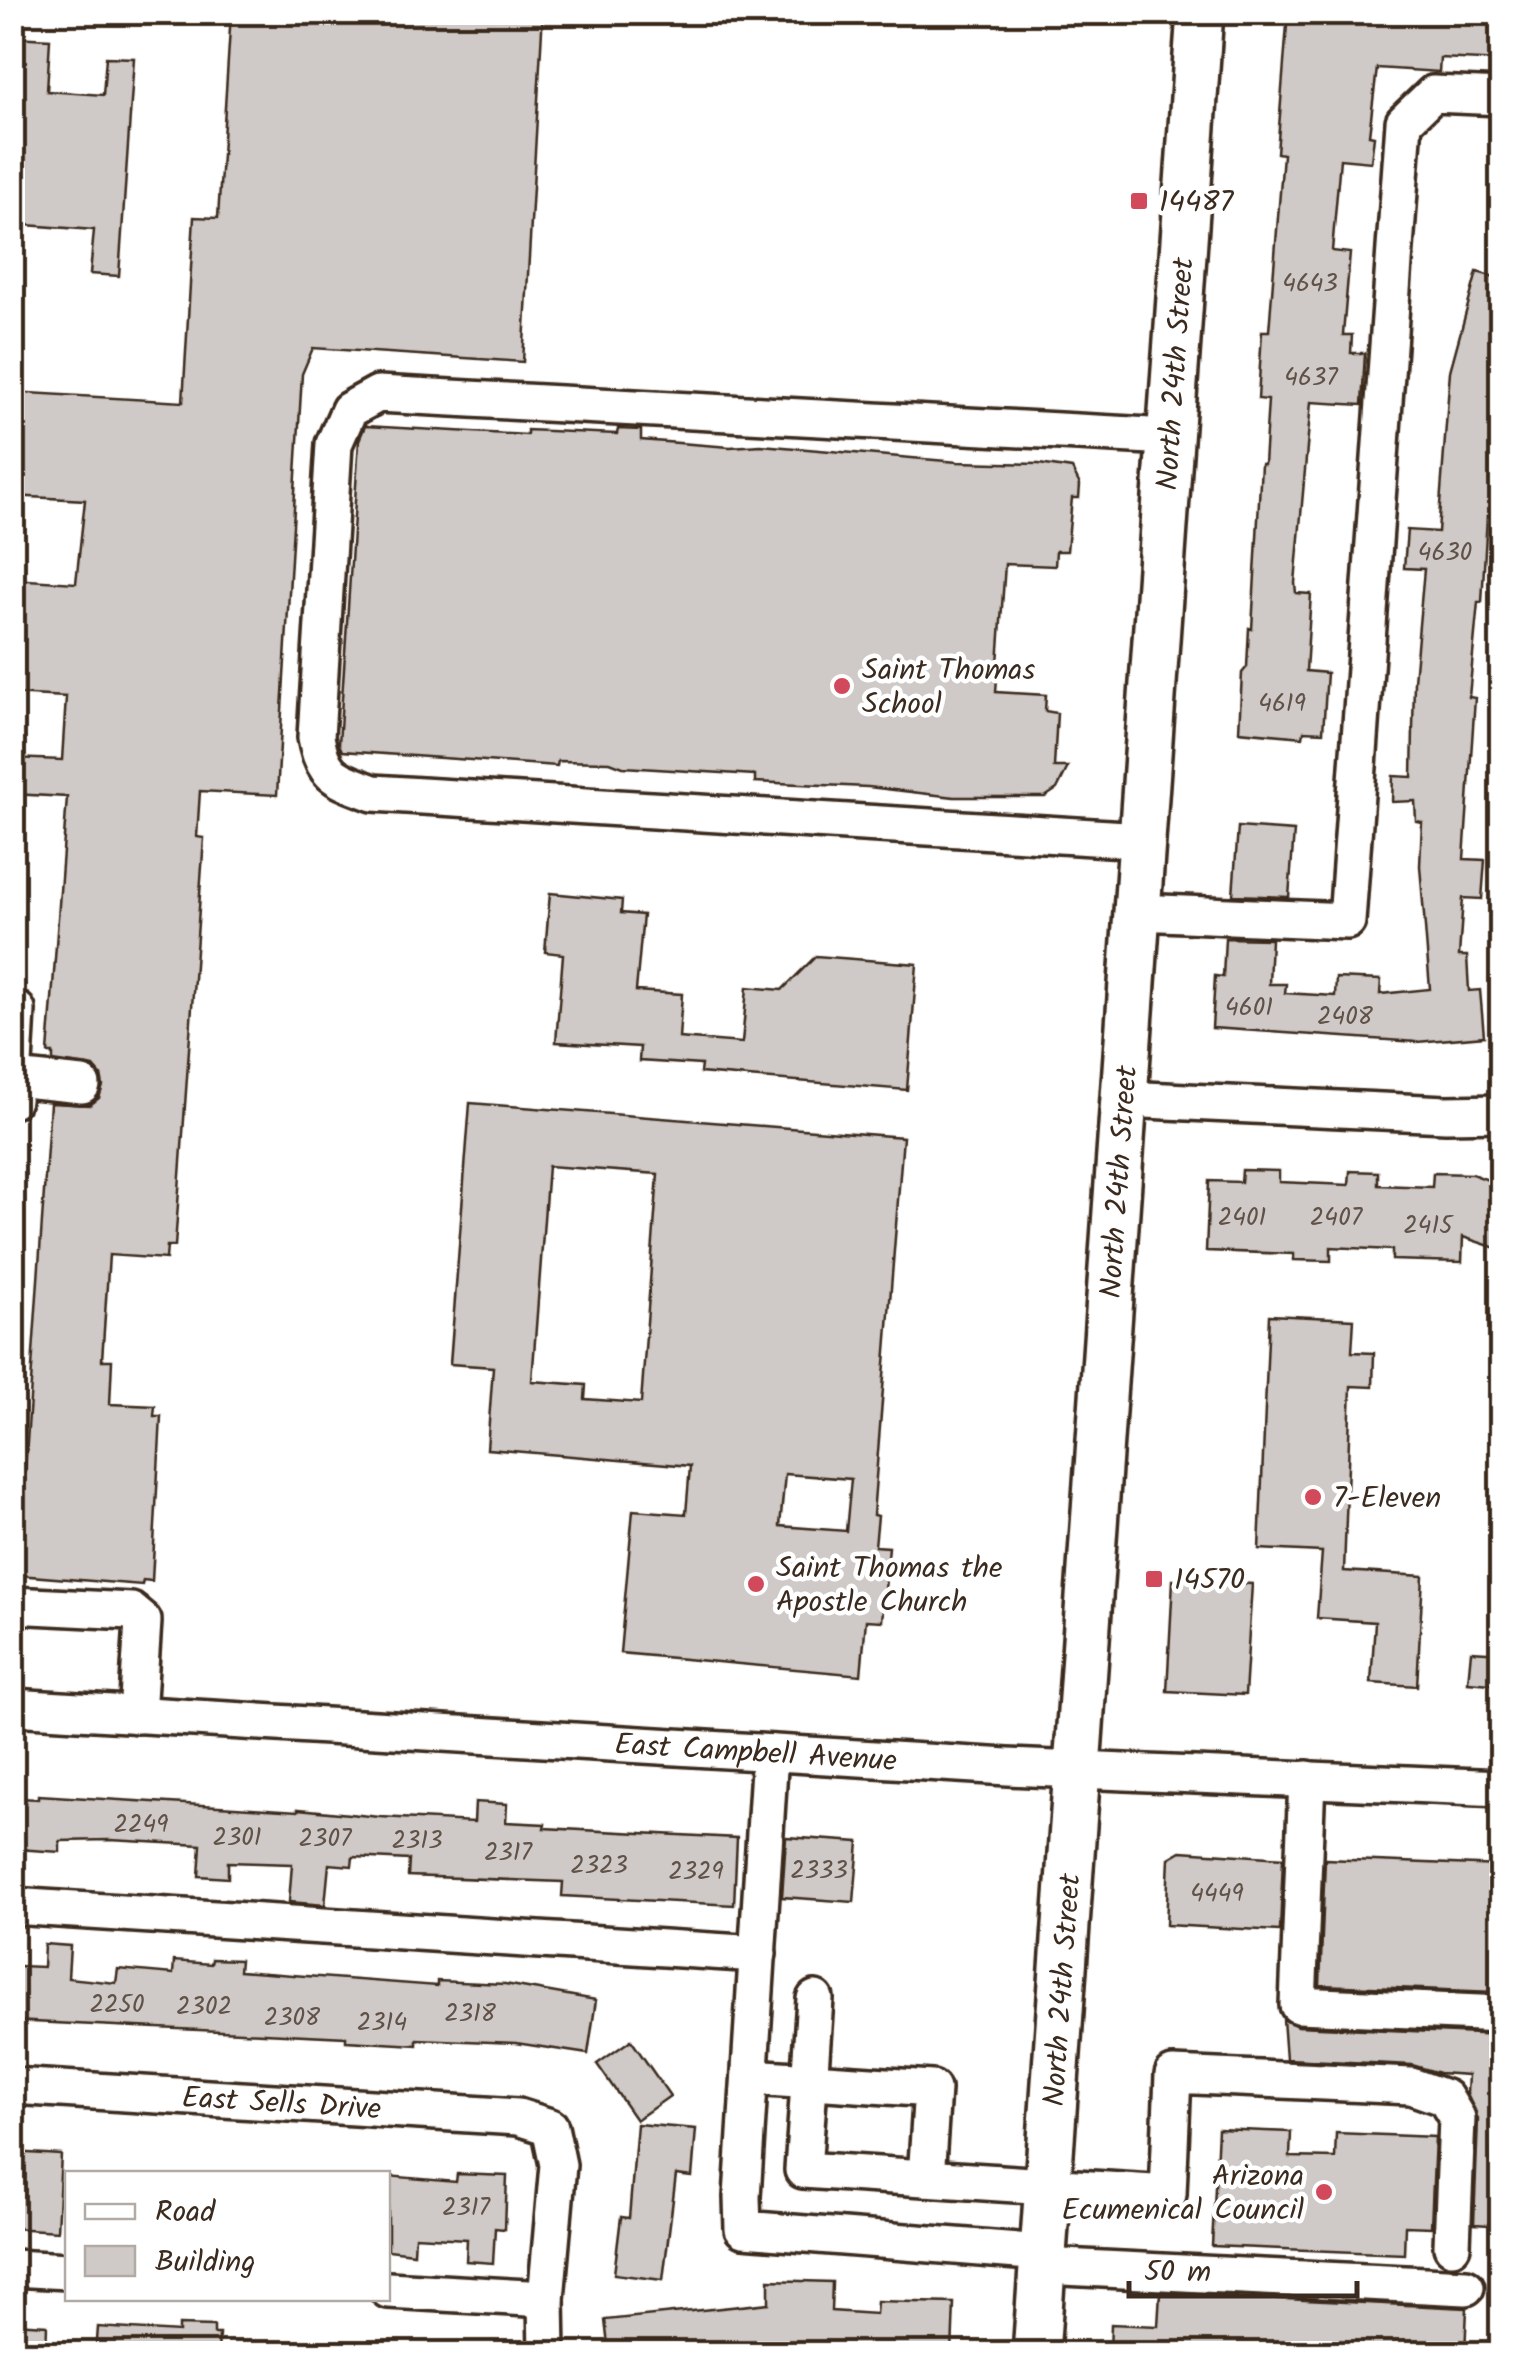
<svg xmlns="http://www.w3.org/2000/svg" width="1514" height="2366" viewBox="0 0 1514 2366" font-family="Kalam,sans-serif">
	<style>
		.building { fill: #cfcac7; stroke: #3b2a1e; stroke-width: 2.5; fill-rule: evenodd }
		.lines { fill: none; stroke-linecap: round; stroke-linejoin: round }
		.minor-casing { stroke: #3b2a1e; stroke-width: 42 }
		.major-casing { stroke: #3b2a1e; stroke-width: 52 }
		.minor { stroke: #fff; stroke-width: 35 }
		.major { stroke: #fff; stroke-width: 45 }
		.poi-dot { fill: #d1495b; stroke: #fff; stroke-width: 4 }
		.labels { text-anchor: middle; stroke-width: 9; stroke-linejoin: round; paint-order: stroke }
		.number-label { font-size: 25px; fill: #605248 }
		.poi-label { font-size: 30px; fill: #3b2a1e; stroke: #fff; text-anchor: start }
		.street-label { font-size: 30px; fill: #3b2a1e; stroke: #fff }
	</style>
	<rect width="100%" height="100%" fill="#fff"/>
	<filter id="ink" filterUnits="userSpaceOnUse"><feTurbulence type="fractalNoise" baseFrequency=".01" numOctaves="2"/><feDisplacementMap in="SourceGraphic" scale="20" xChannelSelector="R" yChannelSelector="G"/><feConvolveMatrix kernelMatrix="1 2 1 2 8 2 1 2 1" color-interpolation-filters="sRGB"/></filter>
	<g filter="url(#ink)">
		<g class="building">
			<path d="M231 12H543L523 362 313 348 302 374 277 795 200 791 197 837 204 838 175 1246H167L166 1259 109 1255 102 1360H112L110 1404 155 1406 154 1416H161L152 1581 143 1580 142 1585 18 1575 50 1103 90 1105 99 1098 103 1086 101 1075 94 1067 53 1061V1053H48L67 797 12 794V758L62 760 66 697 12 694V579L76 583 85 500 12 496V392L183 402 194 217 218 218Z"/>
			<path d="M1288 12 1457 22V14L1502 12V61L1440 58 1439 72 1377 68 1369 135 1374 136 1371 162 1340 159 1332 251 1350 253 1343 335H1352L1351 353H1365L1362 405 1311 402 1295 583 1296 593 1311 594 1306 671 1327 673 1323 732 1304 731 1303 737 1239 731 1242 673 1247 667 1249 628 1252 629 1261 464H1264L1268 400 1258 399 1262 331H1269L1283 154 1277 153Z"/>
			<path d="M12 37 50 39 47 91 103 95 106 57 134 58 119 276 90 274 94 230 12 224V166L19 88 12 87Z"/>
			<path d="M1477 272 1502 279V357L1492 454H1496L1493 517 1487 516 1482 602H1478L1469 697 1475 698 1464 859 1485 860 1482 899 1463 898 1459 956H1467L1469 991 1480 990 1484 1036 1417 1042 1212 1028 1215 976 1223 977 1225 938 1271 939 1269 984H1286L1285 993 1335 996 1336 978 1381 980 1380 994 1430 989 1420 866 1422 822 1416 821 1415 801 1392 802 1393 776 1412 777 1414 681 1424 569 1404 568 1407 530 1438 532 1450 371Z"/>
			<path d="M365 426 527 435V430L617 434 618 429 641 430V440L730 447 761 445 958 462 1039 464 1072 469 1080 485 1079 498H1072L1067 551H1056L1055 566 1005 564 996 692 1046 695 1045 711 1057 713 1054 767H1068L1057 789 1045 797H954L868 787 755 782V775L623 767 610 762 558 761 557 766 342 751 339 744 359 440Z"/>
			<path d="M1238 827 1294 831 1289 897 1233 895Z"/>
			<path d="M550 893 622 900 621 913 643 915 636 991 682 994 679 1038 742 1043 747 987 782 990 816 956 917 964 907 1090 700 1073 701 1065 639 1061 640 1047 556 1042 563 954 545 952Z"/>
			<path d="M470 1103 903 1137 873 1515 878 1516 875 1546 889 1547 882 1621 866 1620 861 1675 620 1653 633 1510 686 1514 690 1466 487 1449 493 1367 450 1364ZM548 1166 658 1174 641 1403 585 1399 586 1385 532 1381ZM785 1474 851 1479 846 1531 780 1526Z"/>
			<path d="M1242 1170 1279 1171V1182L1349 1185 1350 1171 1378 1172V1185L1432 1187 1433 1173 1472 1174 1502 1185V1250L1463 1237 1462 1262 1392 1260V1250L1331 1247V1261L1294 1260V1254L1206 1251 1209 1181 1241 1182Z"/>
			<path d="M1269 1315 1354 1319 1352 1352 1374 1353 1373 1387 1351 1386 1344 1571 1423 1576 1417 1686 1371 1683 1375 1622 1317 1618 1322 1552 1259 1549Z"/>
			<path d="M1173 1580 1252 1584 1245 1695 1167 1691Z"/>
			<path d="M1471 1651 1502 1653V1685L1468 1682Z"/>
			<path d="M38 1795 298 1811V1809L380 1817 474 1822 475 1802 507 1804 506 1822 545 1824 544 1828 737 1838 734 1905 562 1896 563 1882 408 1876 409 1860 353 1857 352 1866 329 1864 325 1905 289 1902 292 1864 228 1862V1878L199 1876 201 1845 110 1840 60 1841V1852L17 1849 20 1798 38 1799Z"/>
			<path d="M786 1837 859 1842 854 1902 782 1897Z"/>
			<path d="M1181 1851 1283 1858 1280 1931 1166 1925 1169 1858Z"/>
			<path d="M1325 1859 1501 1866 1495 1992 1320 1985Z"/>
			<path d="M44 1944 70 1946 68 1978 116 1983 118 1969 173 1974 174 1961 211 1964 212 1959 240 1960 239 1971 437 1986V1981L505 1984 596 2000 588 2054 516 2043 417 2039V2045L346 2041V2037L12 2021V1978L18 1979 19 1966 43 1967Z"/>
			<path d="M1283 2019 1297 2026 1502 2035V2049L1497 2048 1489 2225 1474 2224 1478 2119 1467 2094 1468 2075 1439 2073 1412 2065 1286 2059Z"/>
			<path d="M631 2040 670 2096 636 2120 597 2064Z"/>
			<path d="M637 2124 696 2129 692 2177 676 2175 663 2280 614 2274 621 2217 629 2218Z"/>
			<path d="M1218 2129 1291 2132 1290 2157 1335 2158 1336 2133 1435 2137 1431 2227 1405 2226 1404 2254 1212 2246Z"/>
			<path d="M12 2152 61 2155 57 2231 12 2228Z"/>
			<path d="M457 2174 507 2176 505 2229 495 2228 493 2263 466 2261 467 2239 415 2236 414 2253 388 2250V2176L456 2182Z"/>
			<path d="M769 2280 832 2282 831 2311 876 2314 877 2301 954 2303 952 2354H609L605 2320 769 2303Z"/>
			<path d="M1160 2293 1467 2308 1465 2354H1110L1111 2324 1158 2326Z"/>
			<path d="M12 2323 47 2325 46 2354H12Z"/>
			<path d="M179 2325 214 2326V2334H219L218 2354H96L98 2327 179 2332Z"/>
		</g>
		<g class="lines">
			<g class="minor-casing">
				<g id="minor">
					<path d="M1142 840 373 793C337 779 323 778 316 737L334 444 349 410 378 394 1169 437"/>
					<path d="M1138 912 1347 921 1404 122 1433 94 1502 97"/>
					<path d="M14 1078 82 1085"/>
					<path d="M1124 1099 1446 1114 1502 1113"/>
					<path d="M12 1100 17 1010"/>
					<path d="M12 1605 131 1611 143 1621 137 1715"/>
					<path id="s1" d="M12 1707 1008 1767 1502 1788"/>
					<path d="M770 1753 742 2197 743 2229 1043 2253"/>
					<path d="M1307 1779 1298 2005 1502 2014"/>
					<path d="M12 1906 758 1954"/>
					<path d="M815 1999 803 2170 1168 2194 1173 2075 1411 2086 1445 2098 1457 2118 1452 2246"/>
					<path d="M750 2077 932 2089 926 2178"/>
					<path id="s2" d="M12 2086 518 2117 550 2127 558 2165 546 2299 547 2354"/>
					<path d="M1043 2266 1466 2287"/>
					<path d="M12 2268 68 2271"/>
					<path d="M388 2290 546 2299"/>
				</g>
			</g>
			<g class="major-casing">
				<g id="major">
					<path id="s3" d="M1036 2354 1200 12"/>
				</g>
			</g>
			<use href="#minor" class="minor"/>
			<use href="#major" class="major"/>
		</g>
	</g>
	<g class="poi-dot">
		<rect x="1129" y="191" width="20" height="20" rx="5"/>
		<circle cx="842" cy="686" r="10"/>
		<circle cx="1313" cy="1497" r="10"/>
		<rect x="1144" y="1569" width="20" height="20" rx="5"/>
		<circle cx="756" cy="1584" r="10"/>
		<circle cx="1324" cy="2192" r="10"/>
	</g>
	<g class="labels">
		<g class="number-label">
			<text x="1310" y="291">4643</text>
			<text x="1311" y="385">4637</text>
			<text x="1445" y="560">4630</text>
			<text x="1282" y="711">4619</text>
			<text x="1249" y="1015">4601</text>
			<text x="1345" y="1024">2408</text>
			<text x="1242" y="1225">2401</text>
			<text x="1336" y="1225">2407</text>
			<text x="1428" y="1233">2415</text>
			<text x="141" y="1832">2249</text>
			<text x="237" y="1845">2301</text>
			<text x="325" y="1846">2307</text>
			<text x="417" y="1848">2313</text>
			<text x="508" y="1860">2317</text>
			<text x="599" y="1873">2323</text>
			<text x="819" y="1878">2333</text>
			<text x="696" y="1879">2329</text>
			<text x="1217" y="1901">4449</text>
			<text x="117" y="2012">2250</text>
			<text x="204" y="2014">2302</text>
			<text x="470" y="2021">2318</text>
			<text x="292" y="2025">2308</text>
			<text x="382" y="2030">2314</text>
			<text x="466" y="2215">2317</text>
		</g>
		<g class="poi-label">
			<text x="1159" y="211">14487</text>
			<text x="862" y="679">Saint Thomas<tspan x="862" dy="34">School</tspan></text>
			<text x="1333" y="1507">7-Eleven</text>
			<text x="776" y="1577">Saint Thomas the<tspan x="776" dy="34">Apostle Church</tspan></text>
			<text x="1174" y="1589">14570</text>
			<text x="1304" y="2185" text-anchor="end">Arizona<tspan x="1304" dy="34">Ecumenical Council</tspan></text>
		</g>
		<g class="street-label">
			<text dy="10" stroke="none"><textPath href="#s3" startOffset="1985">North 24th Street</textPath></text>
			<text dy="10" stroke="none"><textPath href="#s3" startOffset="1175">North 24th Street</textPath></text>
			<text dy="10" stroke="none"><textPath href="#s1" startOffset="745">East Campbell Avenue</textPath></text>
			<text dy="10" stroke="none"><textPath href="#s3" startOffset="365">North 24th Street</textPath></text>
			<text dy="10" stroke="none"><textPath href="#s2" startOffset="270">East Sells Drive</textPath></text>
		</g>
	</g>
	<rect width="1514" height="2366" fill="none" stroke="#fff" stroke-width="50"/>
	<rect x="25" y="25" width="1464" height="2316" fill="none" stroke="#3b2a1e" stroke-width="4" filter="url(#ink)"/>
	<rect x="65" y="2171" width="325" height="130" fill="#ffffff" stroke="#b1aaa5" stroke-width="2.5"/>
	<rect x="85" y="2204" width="50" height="15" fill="#ffffff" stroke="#b1aaa5" stroke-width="2.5"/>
	<text x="155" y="2221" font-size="30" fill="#3b2a1e">Road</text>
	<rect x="85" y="2246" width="50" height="30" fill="#cfcac7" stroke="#b1aaa5" stroke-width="2.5"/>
	<text x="155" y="2271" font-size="30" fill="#3b2a1e">Building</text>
	<path d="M1129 2281v15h228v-15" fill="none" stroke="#3b2a1e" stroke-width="5"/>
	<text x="1144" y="2281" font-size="30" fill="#3b2a1e" stroke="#ffffff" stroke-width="8" paint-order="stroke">50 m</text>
</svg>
